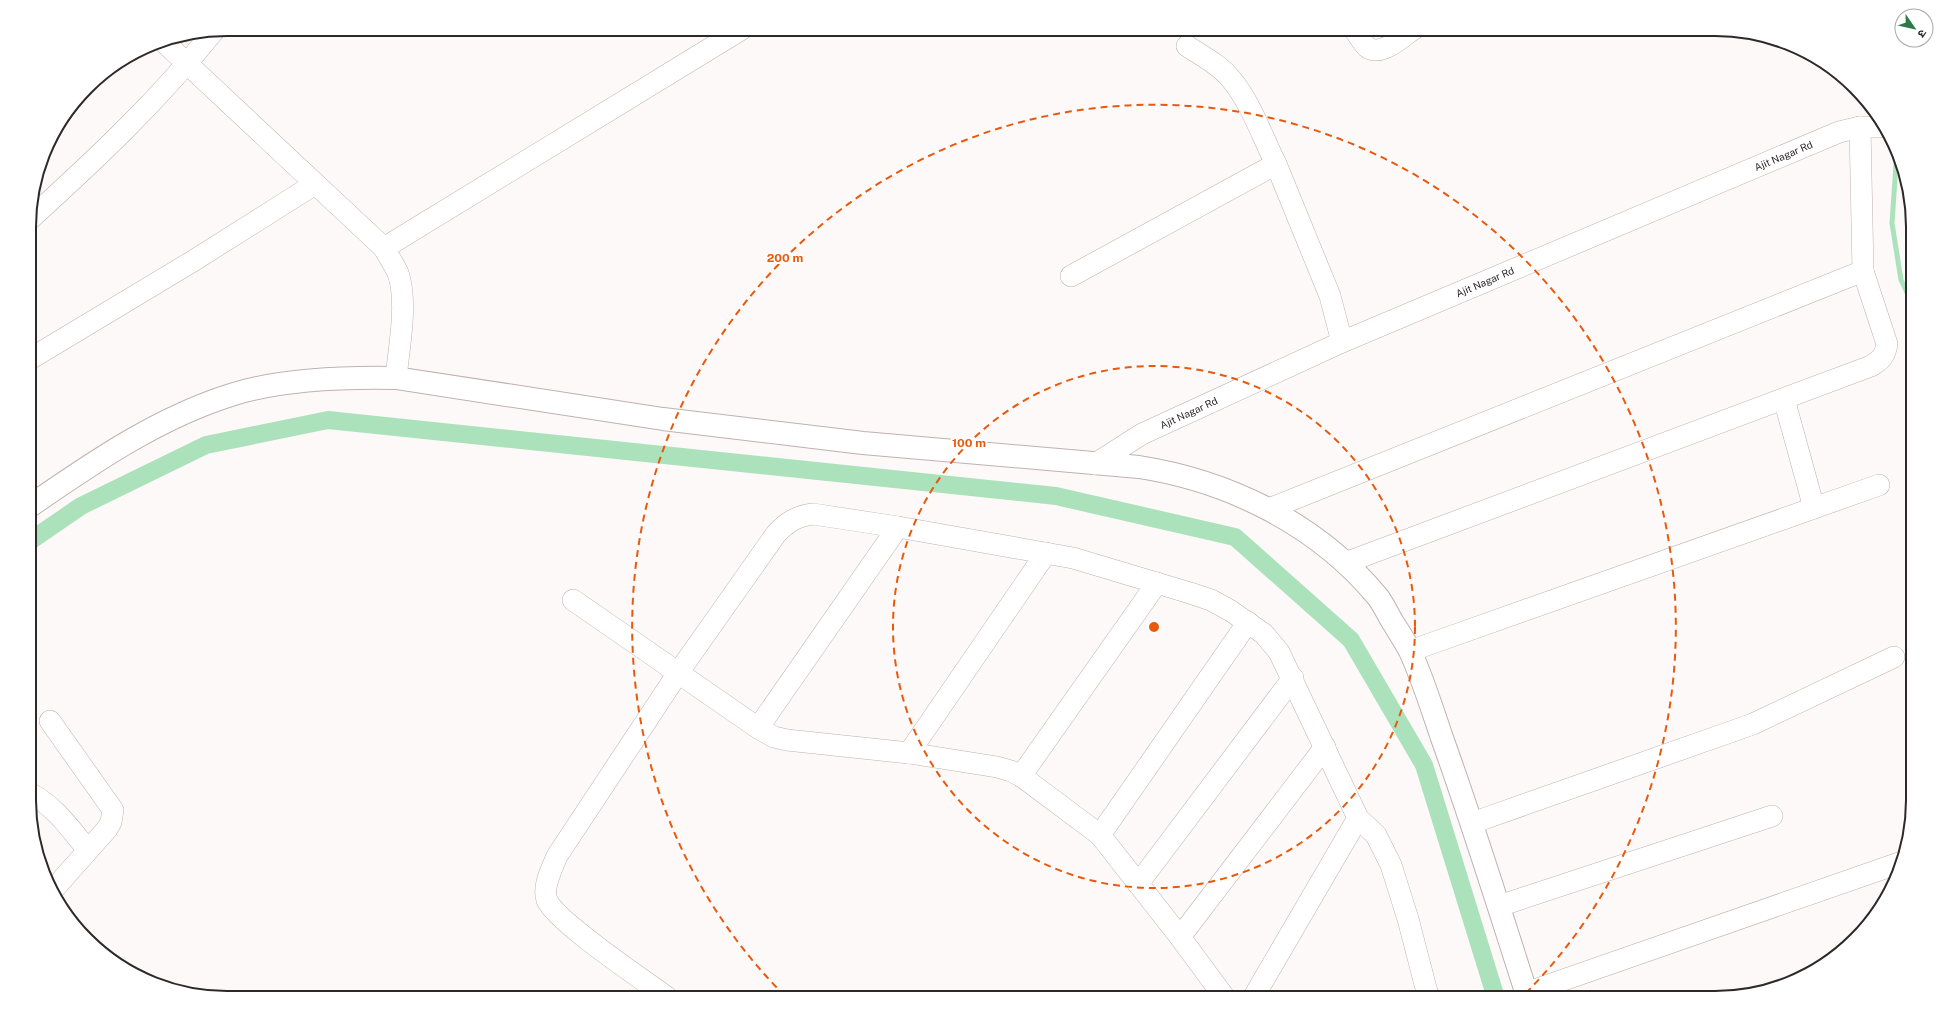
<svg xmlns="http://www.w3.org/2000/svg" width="1942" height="1027" viewBox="0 0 1942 1027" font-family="'Public Sans','Noto Sans Devanagari',sans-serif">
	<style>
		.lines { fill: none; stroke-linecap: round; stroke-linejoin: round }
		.stream { stroke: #ace2bb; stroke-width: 5 }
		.canal { stroke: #ace2bb; stroke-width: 18 }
		.street-casing { stroke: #beb1b2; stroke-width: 22 }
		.secondary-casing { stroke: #beb1b2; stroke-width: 24 }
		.street { stroke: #fff; stroke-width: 21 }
		.secondary { stroke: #fff; stroke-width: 22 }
		.ring { fill: none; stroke: #e8590c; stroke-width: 2; stroke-dasharray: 7 5 }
		.labels { text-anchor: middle; stroke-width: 4; stroke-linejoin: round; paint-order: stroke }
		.street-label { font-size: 10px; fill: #2d2829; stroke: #fff }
		.rim { fill: none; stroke: #2d2829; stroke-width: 2 }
		.centre { fill: #e8590c; stroke: #fff; stroke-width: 2 }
		.ring-label { font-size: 12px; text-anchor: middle; font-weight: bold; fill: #e8590c; stroke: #fff; stroke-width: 4; stroke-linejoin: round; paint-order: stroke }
	</style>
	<rect width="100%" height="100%" fill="#fef9f9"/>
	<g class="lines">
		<path class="stream" d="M1897 150 1892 223 1901 280 1912 303"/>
		<path class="canal" d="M30 541 81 506 206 445 328 420 1056 496 1235 537 1351 640 1424 765 1496 998"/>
		<g class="street-casing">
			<g id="street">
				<path d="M1354 29C1358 35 1362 42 1367 47 1381 58 1403 36 1414 29"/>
				<path d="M164 42 384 248C388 256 394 264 398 273 408 302 399 347 396 378"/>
				<path d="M1187 46C1202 56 1220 65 1231 79 1251 103 1262 136 1276 164"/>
				<path d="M29 220C96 159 157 102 213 32"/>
				<path d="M384 248 742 29"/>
				<path d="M1071 276 1276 164 1330 296 1342 342"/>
				<path d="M30 359 193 261 315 184"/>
				<path d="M1784 399 1814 508"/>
				<path id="s1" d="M1095 464 1142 434 1342 342 1839 132 1860 127H1885"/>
				<path d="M1269 509 1863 271 1860 127"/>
				<path d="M1345 563 1871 366C1881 360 1885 356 1887 344L1863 271"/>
				<path d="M573 600 758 728 774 737 787 740 909 753 997 767 1011 771 1021 776 1100 835 1180 937 1225 998"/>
				<path d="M1410 651 1879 485"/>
				<path d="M50 721 113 810 111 822 107 829 52 891"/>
				<path d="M758 728 898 527"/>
				<path d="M909 753 1046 553"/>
				<path d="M1021 776 1157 583"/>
				<path d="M31 794C55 806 71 830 88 850"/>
				<path d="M1472 823 1753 724 1894 657"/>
				<path d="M1100 835 1248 622"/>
				<path d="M1138 884 1293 678"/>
				<path d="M1499 906 1772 816"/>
				<path d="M1180 937 1325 747"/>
				<path d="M1526 993 1902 862"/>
				<path d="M668 998C645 981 556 922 547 900 542 887 552 868 557 856L678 673 776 534C787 522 797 516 813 514L898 527 1073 558 1190 593 1211 600 1231 611 1264 634 1279 652 1358 818 1376 835 1391 865 1408 919 1427 992 1430 998"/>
				<path d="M1253 998 1358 818"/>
			</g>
		</g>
		<g class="secondary-casing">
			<path id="secondary" d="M30 506C94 462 159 417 234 394 283 379 345 377 396 378L663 419 863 443 1139 467C1230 481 1318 525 1377 596 1383 603 1387 613 1392 621 1398 631 1405 641 1410 651 1423 679 1432 709 1442 738 1473 824 1500 911 1528 998"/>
		</g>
		<use href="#street" class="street"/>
		<use href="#secondary" class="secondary"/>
	</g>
	<g class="ring">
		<circle cx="1154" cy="627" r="261"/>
		<path d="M785 996A522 522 0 1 1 1523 996"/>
	</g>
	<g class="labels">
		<g class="street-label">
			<text dy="4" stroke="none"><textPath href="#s1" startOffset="755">Ajit Nagar Rd</textPath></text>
			<text dy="4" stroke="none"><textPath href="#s1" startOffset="431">Ajit Nagar Rd</textPath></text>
			<text dy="4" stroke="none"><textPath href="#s1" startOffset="107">Ajit Nagar Rd</textPath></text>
		</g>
	</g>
	<path d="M0 0H1942V1027H0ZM227 36H1715A191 191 0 0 1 1906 227V800A191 191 0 0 1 1715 991H227A191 191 0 0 1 36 800V227A191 191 0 0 1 227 36Z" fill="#fff" fill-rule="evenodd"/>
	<path class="rim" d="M227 36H1715A191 191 0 0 1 1906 227V800A191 191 0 0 1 1715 991H227A191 191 0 0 1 36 800V227A191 191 0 0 1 227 36Z"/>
	<circle cx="1154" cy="627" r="6" class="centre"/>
	<g class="ring-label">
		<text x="785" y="262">200 m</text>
		<text x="969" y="447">100 m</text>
	</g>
	<g transform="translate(1914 28) rotate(124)"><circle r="19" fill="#ffffff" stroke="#aba9a9"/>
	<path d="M0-3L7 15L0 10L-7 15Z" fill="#2c7a4a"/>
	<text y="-6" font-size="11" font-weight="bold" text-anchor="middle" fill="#2d2829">उ</text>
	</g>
</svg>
